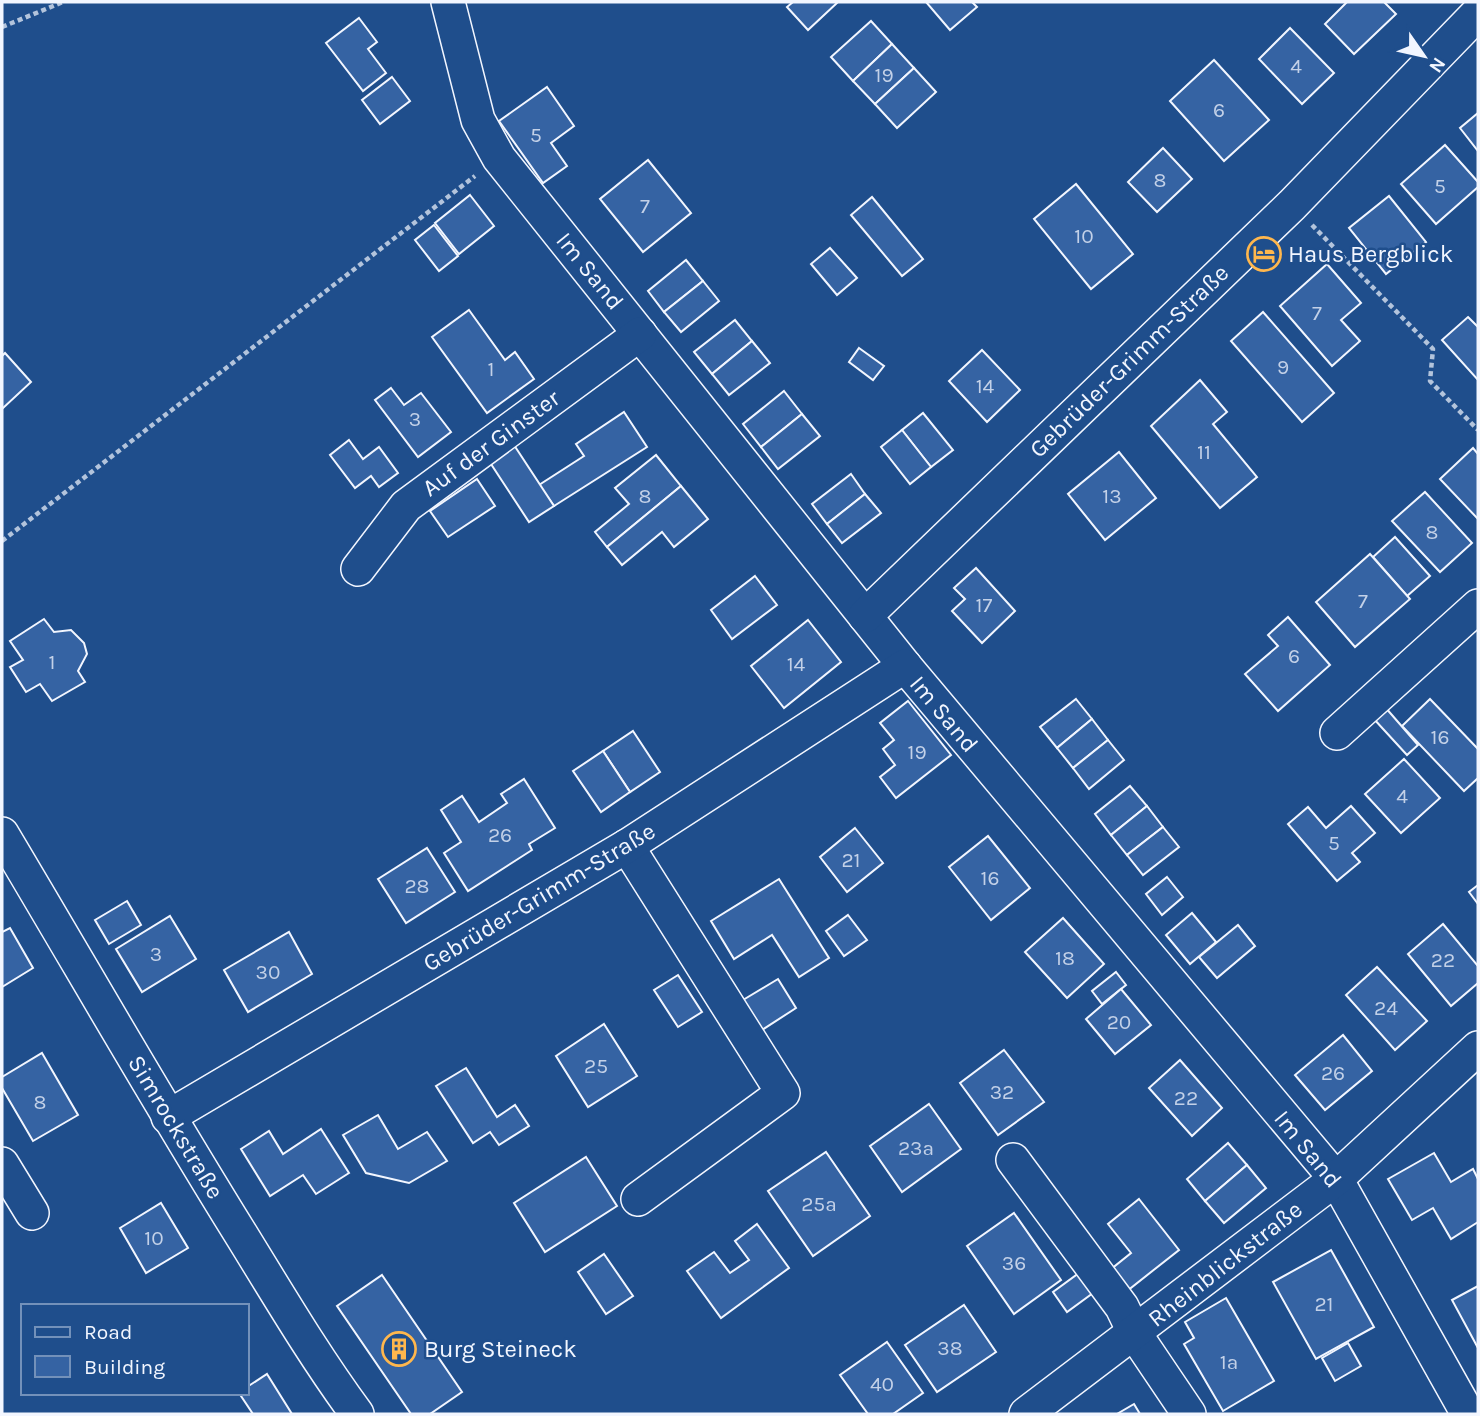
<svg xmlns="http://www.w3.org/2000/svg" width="1480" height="1416" viewBox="0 0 1480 1416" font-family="Karla,sans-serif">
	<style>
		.building { fill: #3563a3; stroke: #f2f6ff; stroke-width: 2 }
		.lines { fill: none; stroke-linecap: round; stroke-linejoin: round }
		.minor-casing { stroke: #f2f6ff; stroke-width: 36 }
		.path { stroke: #b3c4dc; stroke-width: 4.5; stroke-dasharray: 5 3.5; stroke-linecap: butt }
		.minor { stroke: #1f4e8c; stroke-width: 33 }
		.labels { text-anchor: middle; stroke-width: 5; stroke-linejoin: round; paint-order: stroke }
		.number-label { font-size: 21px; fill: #c3d1e8 }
		.poi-label { font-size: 24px; fill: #f2f6ff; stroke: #1f4e8c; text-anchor: start }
		.street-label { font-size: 24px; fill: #f2f6ff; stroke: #1f4e8c }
	</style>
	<rect width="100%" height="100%" fill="#1f4e8c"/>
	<g class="building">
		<path d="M793 2H838L808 30 787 7Z"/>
		<path d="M926 2H972L977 7 950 30Z"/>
		<path d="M1347 2H1384L1396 14 1354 54 1325 24Z"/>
		<path d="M359 18 377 42 368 49 386 73 363 91 326 43Z"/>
		<path d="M871 21 892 44 853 81 831 57Z"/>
		<path d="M1290 28 1334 73 1302 104 1259 59Z"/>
		<path d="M892 44 914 68 875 104 853 81Z"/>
		<path d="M1214 60 1269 120 1224 161 1170 101Z"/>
		<path d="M914 68 936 92 897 128 875 104Z"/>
		<path d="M392 77 410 101 380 124 362 100Z"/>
		<path d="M547 87 574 126 551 143 567 166 543 183 499 121Z"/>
		<path d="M1478 113V151L1460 128Z"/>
		<path d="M1445 145 1478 182V187L1436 224 1401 184Z"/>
		<path d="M1163 148 1192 179 1157 212 1128 182Z"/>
		<path d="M648 160 691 213 643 252 600 199Z"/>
		<path d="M1076 184 1133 254 1091 289 1034 219Z"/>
		<path d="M470 195 494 226 459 254 435 223Z"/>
		<path d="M1389 196 1426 242 1386 274 1349 228Z"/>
		<path d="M872 197 923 259 902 276 851 215Z"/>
		<path d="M434 225 458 256 439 271 415 240Z"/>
		<path d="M830 248 857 278 837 295 811 264Z"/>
		<path d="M686 260 703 281 664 312 648 291Z"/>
		<path d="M1327 264 1361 303 1341 320 1360 341 1332 366 1280 306Z"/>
		<path d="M703 281 719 301 681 332 664 312Z"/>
		<path d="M469 310 505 360 515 352 534 379 487 413 432 337Z"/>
		<path d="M1263 312 1334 393 1302 422 1231 341Z"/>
		<path d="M1468 317 1478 327V380L1442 340Z"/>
		<path d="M735 320 752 341 712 374 694 352Z"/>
		<path d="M752 341 770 363 729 395 712 374Z"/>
		<path d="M859 348 884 366 873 380 849 362Z"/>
		<path d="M982 350 1020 390 987 422 949 381Z"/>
		<path d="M5 353 31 382 2 409V356Z"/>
		<path d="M1200 380 1227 412 1213 424 1257 477 1220 508 1151 426Z"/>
		<path d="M391 388 404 405 421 393 451 432 418 457 375 400Z"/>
		<path d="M784 391 802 414 761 447 743 424Z"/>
		<path d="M624 412 647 447 554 506 539 485 584 456 576 444Z"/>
		<path d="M923 413 953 450 931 467 902 430Z"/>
		<path d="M802 414 820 436 778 469 761 447Z"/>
		<path d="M902 430 931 467 910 484 881 447Z"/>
		<path d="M349 440 363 459 379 447 398 473 379 487 371 476 355 488 330 455Z"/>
		<path d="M514 445 554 506 529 522 489 461Z"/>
		<path d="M1473 448 1478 454V519L1440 479Z"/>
		<path d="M1119 452 1156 498 1105 540 1068 494Z"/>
		<path d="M656 455 681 486 607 547 595 532 629 504 615 488Z"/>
		<path d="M851 474 865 494 827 524 812 504Z"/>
		<path d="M477 479 495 506 448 537 430 511Z"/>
		<path d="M681 486 708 519 674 547 662 532 622 565 607 547Z"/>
		<path d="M1425 492 1472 543 1440 572 1392 521Z"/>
		<path d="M865 494 881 513 842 543 827 524Z"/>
		<path d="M1395 537 1430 576 1407 596 1373 557Z"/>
		<path d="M1370 554 1410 599 1355 647 1316 602Z"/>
		<path d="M976 568 1015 611 982 643 952 611 965 599 954 588Z"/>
		<path d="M755 576 777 605 732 639 711 610Z"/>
		<path d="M1288 617 1330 665 1278 711 1245 674 1278 646 1268 635Z"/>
		<path d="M44 619 54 632 71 630 84 643 87 654 78 671 85 682 52 701 40 684 26 692 10 667 23 660 10 641Z"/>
		<path d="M808 620 841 662 784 708 751 666Z"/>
		<path d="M1076 699 1092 719 1057 748 1040 727Z"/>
		<path d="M1430 699 1478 749V778L1464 791 1402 726Z"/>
		<path d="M908 701 951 755 896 798 880 777 895 765 883 749 894 740 880 723Z"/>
		<path d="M1385 707 1418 745 1407 755 1373 718Z"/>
		<path d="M1092 719 1108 740 1073 768 1057 748Z"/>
		<path d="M633 731 660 772 630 792 603 751Z"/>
		<path d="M1108 740 1124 760 1089 789 1073 768Z"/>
		<path d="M603 751 630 792 601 812 573 771Z"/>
		<path d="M1404 759 1440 798 1401 833 1365 794Z"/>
		<path d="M524 779 555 828 529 844 532 850 468 891 444 853 461 842 441 810 462 796 479 822 507 803 501 794Z"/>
		<path d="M1130 786 1147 806 1111 835 1095 814Z"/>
		<path d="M1147 806 1163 827 1127 855 1111 835Z"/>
		<path d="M1351 806 1375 833 1352 853 1360 862 1337 881 1288 824 1308 807 1326 828Z"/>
		<path d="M1163 827 1179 847 1143 875 1127 855Z"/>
		<path d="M855 828 883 863 847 892 820 857Z"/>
		<path d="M988 836 1030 888 991 920 949 867Z"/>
		<path d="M427 848 455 892 406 923 378 879Z"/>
		<path d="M1167 877 1183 897 1162 915 1146 894Z"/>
		<path d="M779 879 829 958 799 977 772 935 734 959 711 921Z"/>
		<path d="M1478 885V904L1469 892Z"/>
		<path d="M127 901 141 925 109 944 95 920Z"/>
		<path d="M1192 913 1216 942 1190 964 1166 935Z"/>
		<path d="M848 915 867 940 844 956 826 931Z"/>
		<path d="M170 916 196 959 142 992 116 949Z"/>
		<path d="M1063 918 1104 964 1067 998 1025 952Z"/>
		<path d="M1443 924 1478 966V983L1451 1006 1408 954Z"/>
		<path d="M1238 925 1255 946 1217 978 1199 957Z"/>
		<path d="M10 928 33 968 2 987V932Z"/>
		<path d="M289 932 312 974 248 1012 224 970Z"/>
		<path d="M1377 967 1427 1021 1395 1050 1346 995Z"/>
		<path d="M1116 972 1126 985 1102 1004 1092 991Z"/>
		<path d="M678 975 702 1012 678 1027 654 990Z"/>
		<path d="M778 979 796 1008 762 1030 743 1000Z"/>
		<path d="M1121 989 1151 1025 1115 1054 1086 1019Z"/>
		<path d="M604 1024 637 1076 588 1107 556 1056Z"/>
		<path d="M1343 1035 1372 1071 1325 1110 1295 1075Z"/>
		<path d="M1004 1050 1044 1102 998 1135 960 1083Z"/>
		<path d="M42 1053 78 1115 33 1141 2 1088V1077Z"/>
		<path d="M1180 1060 1222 1108 1192 1136 1149 1088Z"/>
		<path d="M466 1068 497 1117 515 1105 529 1126 499 1145 490 1132 473 1143 436 1086Z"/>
		<path d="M929 1104 961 1149 902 1192 870 1146Z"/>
		<path d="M378 1115 398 1149 427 1132 447 1161 409 1183 366 1173 343 1135Z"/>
		<path d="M321 1129 349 1173 316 1194 303 1175 270 1196 241 1149 269 1131 283 1154Z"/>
		<path d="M1228 1143 1247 1165 1205 1201 1187 1179Z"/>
		<path d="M826 1152 870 1216 813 1256 768 1191Z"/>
		<path d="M1434 1153 1451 1182 1473 1169 1478 1179V1222L1451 1239 1433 1208 1412 1220 1388 1179Z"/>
		<path d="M586 1157 617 1206 545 1252 514 1203Z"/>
		<path d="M1247 1165 1266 1188 1224 1223 1205 1201Z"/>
		<path d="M1139 1199 1179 1250 1127 1291 1110 1270 1131 1253 1108 1224Z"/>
		<path d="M161 1203 188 1248 146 1273 120 1228Z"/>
		<path d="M1014 1213 1061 1280 1014 1314 967 1246Z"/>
		<path d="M757 1224 789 1268 721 1318 687 1271 714 1252 730 1273 749 1260 735 1241Z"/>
		<path d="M1331 1250 1374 1327 1316 1359 1273 1282Z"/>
		<path d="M604 1254 633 1296 606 1314 578 1272Z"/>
		<path d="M1079 1273 1093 1293 1067 1312 1053 1292Z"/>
		<path d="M382 1275 462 1392 430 1414H411L337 1306Z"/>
		<path d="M1478 1286V1348L1452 1300Z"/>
		<path d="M1226 1298 1274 1381 1223 1411 1184 1344 1194 1338 1185 1322Z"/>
		<path d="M964 1305 996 1352 937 1392 905 1345Z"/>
		<path d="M887 1342 923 1393 893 1414H868L840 1375Z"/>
		<path d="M1348 1343 1361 1366 1335 1381 1322 1358Z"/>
		<path d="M267 1374 292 1414H253L239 1393H247V1387Z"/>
		<path d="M1134 1404 1140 1414H1117Z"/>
	</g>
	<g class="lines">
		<g class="minor-casing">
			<g id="minor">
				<path d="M448 2 478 120 499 158 905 666 1336 1179 1468 1414"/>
				<path d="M358 569 406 506 640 334"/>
				<path d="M865 616 1292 205 1478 13"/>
				<path d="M1337 733 1478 606"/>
				<path d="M2 834C82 968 159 1103 242 1236 279 1296 315 1357 357 1414"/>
				<path d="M627 846 783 1093 638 1199"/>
				<path d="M168 1117 627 846 905 666"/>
				<path d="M1013 1160 1122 1307 1135 1334 1189 1414"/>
				<path d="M2 1164 32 1213"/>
				<path d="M1026 1414 1336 1179 1478 1048"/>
			</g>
		</g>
		<g class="path">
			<path d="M2 27 63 2"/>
			<path d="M1312 225 1433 349 1430 381 1478 430"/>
			<path d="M2 541 475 176"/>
		</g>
		<use href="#minor" class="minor"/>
	</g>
	<defs>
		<g id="hotel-ring" transform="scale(1.75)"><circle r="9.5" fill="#1f4e8c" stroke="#ffb74d" stroke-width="1.5"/><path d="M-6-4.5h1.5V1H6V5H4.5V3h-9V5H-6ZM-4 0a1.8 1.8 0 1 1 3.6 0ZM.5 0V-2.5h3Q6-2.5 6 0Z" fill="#ffb74d"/></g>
		<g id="building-ring" transform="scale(1.75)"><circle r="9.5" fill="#1f4e8c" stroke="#ffb74d" stroke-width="1.5"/><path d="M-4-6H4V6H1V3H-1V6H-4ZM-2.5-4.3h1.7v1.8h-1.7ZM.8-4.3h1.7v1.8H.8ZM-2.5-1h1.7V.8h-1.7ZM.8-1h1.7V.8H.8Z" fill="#ffb74d"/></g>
	</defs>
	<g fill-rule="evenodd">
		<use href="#hotel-ring" x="1264" y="254"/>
		<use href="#building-ring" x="399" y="1349"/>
	</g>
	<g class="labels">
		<g class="number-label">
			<text x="1296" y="73">4</text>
			<text x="884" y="82">19</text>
			<text x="1219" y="117">6</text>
			<text x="536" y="142">5</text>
			<text x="1160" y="187">8</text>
			<text x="1440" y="193">5</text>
			<text x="645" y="213">7</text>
			<text x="1084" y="243">10</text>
			<text x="1317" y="320">7</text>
			<text x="1283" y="374">9</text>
			<text x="491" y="376">1</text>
			<text x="985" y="393">14</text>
			<text x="415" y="426">3</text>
			<text x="1204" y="459">11</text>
			<text x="645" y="503">8</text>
			<text x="1112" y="503">13</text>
			<text x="1432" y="539">8</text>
			<text x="1363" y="608">7</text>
			<text x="984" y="612">17</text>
			<text x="1294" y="663">6</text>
			<text x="52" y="669">1</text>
			<text x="796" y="671">14</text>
			<text x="1440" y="744">16</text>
			<text x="917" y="759">19</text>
			<text x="1402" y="803">4</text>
			<text x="500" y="842">26</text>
			<text x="1334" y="850">5</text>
			<text x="851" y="867">21</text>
			<text x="990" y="885">16</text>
			<text x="417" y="893">28</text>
			<text x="156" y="961">3</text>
			<text x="1065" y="965">18</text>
			<text x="1443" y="967">22</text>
			<text x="268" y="979">30</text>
			<text x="1386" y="1015">24</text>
			<text x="1119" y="1029">20</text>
			<text x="596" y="1073">25</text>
			<text x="1333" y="1080">26</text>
			<text x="1002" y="1099">32</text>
			<text x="1186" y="1105">22</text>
			<text x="40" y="1109">8</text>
			<text x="916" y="1155">23a</text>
			<text x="819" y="1211">25a</text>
			<text x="154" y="1245">10</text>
			<text x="1014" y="1270">36</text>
			<text x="1324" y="1311">21</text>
			<text x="950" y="1355">38</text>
			<text x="1229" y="1369">1a</text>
			<text x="882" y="1391">40</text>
		</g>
		<g class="poi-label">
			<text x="1288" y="262">Haus Bergblick</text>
			<text x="424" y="1357">Burg Steineck</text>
		</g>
		<g class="street-label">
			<text transform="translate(590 271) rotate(51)" y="8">Im Sand</text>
			<text transform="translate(1129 361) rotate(-44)" y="8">Gebrüder-Grimm-Straße</text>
			<text transform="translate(491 443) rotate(-36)" y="8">Auf der Ginster</text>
			<text transform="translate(944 714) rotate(50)" y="8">Im Sand</text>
			<text transform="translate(539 897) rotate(-31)" y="8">Gebrüder-Grimm-Straße</text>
			<text transform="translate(176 1127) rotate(59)" y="8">Simrockstraße</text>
			<text transform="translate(1308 1149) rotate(51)" y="8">Im Sand</text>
			<text transform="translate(1225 1264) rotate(-38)" y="8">Rheinblickstraße</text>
		</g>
	</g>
	<rect width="1480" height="1416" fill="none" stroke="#f2f6ff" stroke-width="7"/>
	<rect x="21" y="1304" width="228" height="91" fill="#1f4e8c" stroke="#7391ba" stroke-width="2"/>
	<rect x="35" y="1327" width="35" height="10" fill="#1f4e8c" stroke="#7391ba" stroke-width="2"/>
	<text x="84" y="1339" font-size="21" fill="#f2f6ff">Road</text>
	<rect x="35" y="1356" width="35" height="21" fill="#3563a3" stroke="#7391ba" stroke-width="2"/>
	<text x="84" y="1374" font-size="21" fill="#f2f6ff">Building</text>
	<g transform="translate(1424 56) rotate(124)" stroke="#1f4e8c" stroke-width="5" paint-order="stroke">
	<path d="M0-5L12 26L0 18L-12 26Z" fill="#f2f6ff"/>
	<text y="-10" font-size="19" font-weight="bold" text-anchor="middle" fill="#f2f6ff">N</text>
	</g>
</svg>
